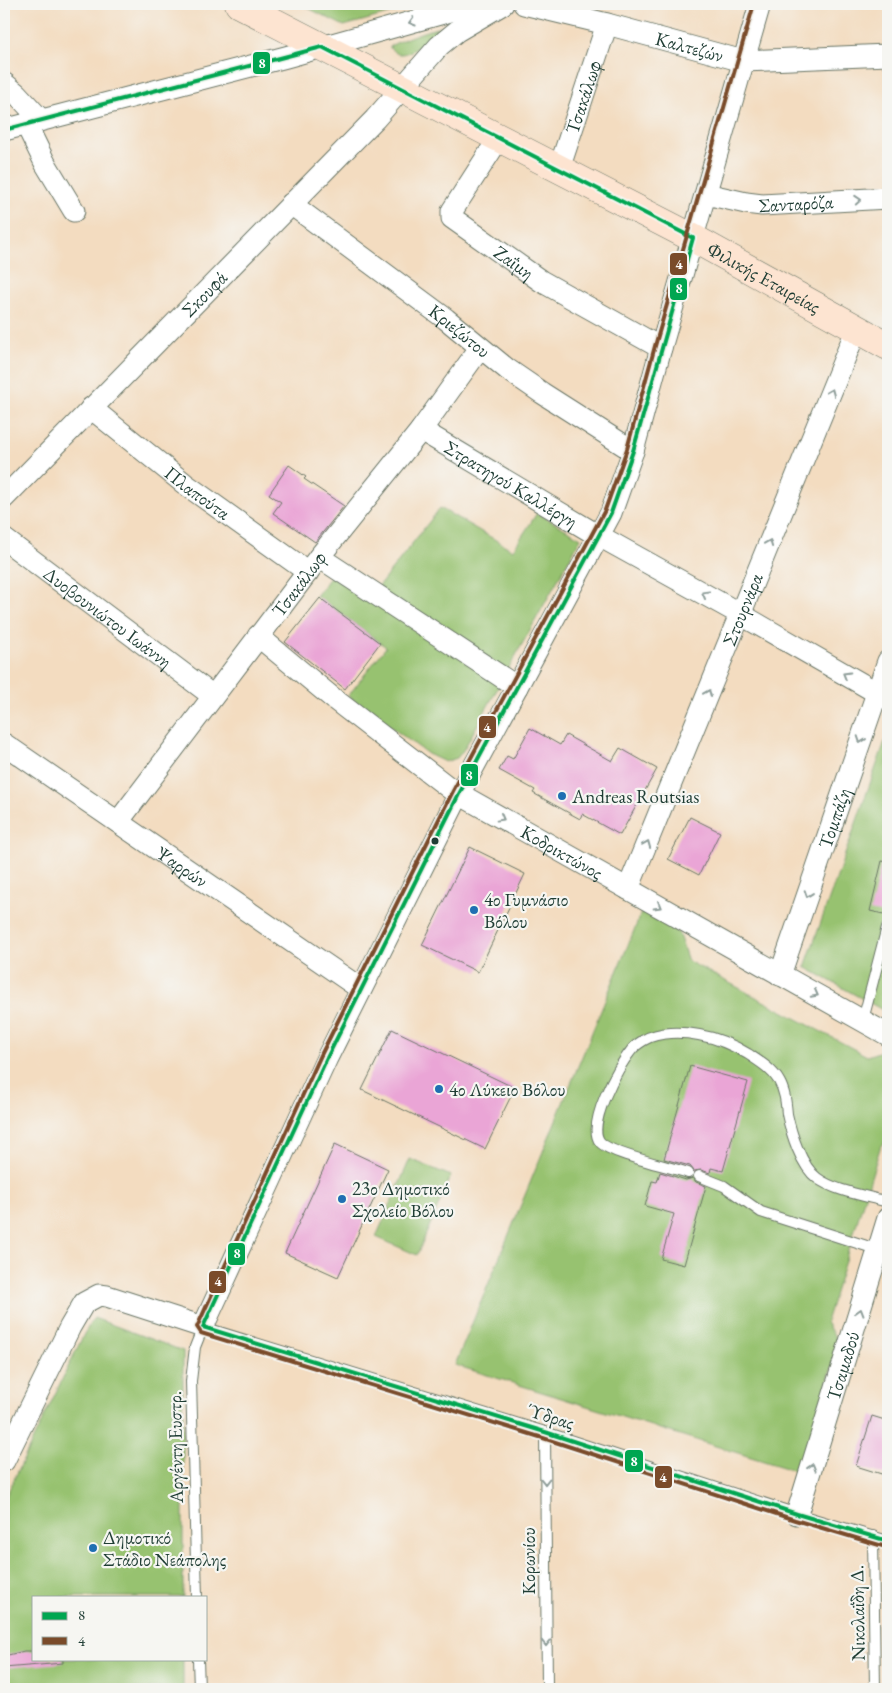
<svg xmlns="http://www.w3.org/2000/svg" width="892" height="1693" viewBox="0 0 892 1693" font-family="'EB Garamond',serif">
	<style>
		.green { fill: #97c26f; stroke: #5b8052 }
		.building { fill: #eaa5d6 }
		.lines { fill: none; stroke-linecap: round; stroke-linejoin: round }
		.lane-casing { stroke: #697565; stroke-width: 12 }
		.street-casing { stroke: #697565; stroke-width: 23 }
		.secondary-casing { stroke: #697565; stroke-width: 29 }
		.lane { stroke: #fff; stroke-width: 10 }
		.street { stroke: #fff; stroke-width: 21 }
		.secondary { stroke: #fde4d1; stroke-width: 28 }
		.bus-1-casing { stroke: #f6f6f2; stroke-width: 8 }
		.bus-2-casing { stroke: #f6f6f2; stroke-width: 8 }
		.bus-1 { stroke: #00a651; stroke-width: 4 }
		.bus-2 { stroke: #7a4b2a; stroke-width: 4 }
		.oneway { stroke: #8f9e9a }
		.poi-dot { fill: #1f6fb2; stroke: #f6f6f2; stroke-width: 2 }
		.bus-dot { fill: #1f3d34; stroke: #f6f6f2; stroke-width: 2 }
		.labels { text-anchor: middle; stroke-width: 4.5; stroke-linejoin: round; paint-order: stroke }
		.street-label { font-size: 19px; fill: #1f3d34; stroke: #f6f6f2 }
		.poi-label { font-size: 19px; fill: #1f3d34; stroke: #f6f6f2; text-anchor: start }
		.line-badge { stroke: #f6f6f2; stroke-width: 2 }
		.badge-label { font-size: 14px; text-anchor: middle; font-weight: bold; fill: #fff }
	</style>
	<rect width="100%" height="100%" fill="#f6f6f2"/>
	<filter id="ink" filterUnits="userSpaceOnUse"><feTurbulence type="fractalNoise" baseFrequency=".02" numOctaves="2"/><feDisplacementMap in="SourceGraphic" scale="10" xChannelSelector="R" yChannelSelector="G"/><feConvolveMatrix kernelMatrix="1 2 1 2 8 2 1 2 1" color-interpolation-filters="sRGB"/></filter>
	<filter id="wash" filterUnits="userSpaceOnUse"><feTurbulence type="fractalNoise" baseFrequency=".0096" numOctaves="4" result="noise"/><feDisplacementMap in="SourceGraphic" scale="20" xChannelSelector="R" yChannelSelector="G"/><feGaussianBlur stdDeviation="1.12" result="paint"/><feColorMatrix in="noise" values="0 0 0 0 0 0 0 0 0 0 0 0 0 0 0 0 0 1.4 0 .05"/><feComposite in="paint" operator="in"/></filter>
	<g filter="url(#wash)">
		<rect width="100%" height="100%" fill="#f3dcc0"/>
		<g class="green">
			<path d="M300 4H424L344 26Z"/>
			<path d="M444 26 447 28 445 31C435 37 410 55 400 54 396 54 393 51 390 48V46C407 37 425 31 444 26Z"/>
			<path d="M440 508 513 550 537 513 581 538 464 749 457 758 445 762 428 754 348 696 386 647 316 596 331 576 368 600Z"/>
			<path d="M888 733V1013L805 967Z"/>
			<path d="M642 911 678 932 688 961 867 1056 884 1050 888 1052V1140L881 1145 826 1322 839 1345 799 1472 455 1365Z"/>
			<path d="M410 1159 451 1176 417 1255 376 1237Z"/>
			<path d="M94 1318 183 1351V1597H34V1659H183V1689H4V1500L84 1334Z"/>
		</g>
		<g id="blocks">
			<g class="building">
				<path d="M289 465 306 477 304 479 344 506 315 542 273 513 281 502 269 494Z"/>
				<path d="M320 598 380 643 345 689 285 642Z"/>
				<path d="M530 728 560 745 566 735 612 761 620 748 657 769 620 835 582 814 580 819 533 793 535 790 499 770 507 756 513 759Z"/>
				<path d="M690 817 720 832 699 875 668 859Z"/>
				<path d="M470 847 525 874 478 972 422 945Z"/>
				<path d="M882 861 888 862V915L870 911Z"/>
				<path d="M392 1029 515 1088 485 1149 362 1090Z"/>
				<path d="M690 1066 748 1082 723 1171 711 1168 710 1173 701 1170 694 1171 690 1166 664 1159Z"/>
				<path d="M335 1144 388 1169 338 1277 285 1253Z"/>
				<path d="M660 1172 686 1180 693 1178 696 1182 706 1186 684 1265 661 1259 674 1214 645 1206 652 1181 657 1182Z"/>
				<path d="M872 1416 888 1421V1476L856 1466Z"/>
				<path d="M24 1651H34V1659H63V1663L4 1668V1656Z"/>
			</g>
		</g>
	</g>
	<g filter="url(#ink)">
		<use href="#blocks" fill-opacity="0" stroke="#697565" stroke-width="1"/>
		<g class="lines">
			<g class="lane-casing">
				<g id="lane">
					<path d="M863 1020 887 927"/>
					<path d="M688 1173C671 1167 610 1154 600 1142 586 1125 618 1067 630 1052 633 1047 639 1043 644 1040 659 1031 683 1032 699 1035 717 1038 733 1045 748 1054 760 1062 772 1069 779 1081 785 1091 786 1103 787 1114 791 1133 801 1166 817 1178 834 1191 867 1196 888 1202"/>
					<path d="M699 1176 724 1186 761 1212 879 1250"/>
					<path d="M545 1432 547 1689"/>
					<path d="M873 1536 875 1689"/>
					<path d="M197 1597 191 1381 195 1347 203 1327 545 1432 797 1514 888 1541"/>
					<path d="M198 1659 199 1689"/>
				</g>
			</g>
			<g class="street-casing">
				<g id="street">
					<path id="s1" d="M524 4 607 24 743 61 888 55"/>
					<path d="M4 83 16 93 41 120"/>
					<path d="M26 124 45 163 74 211"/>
					<path d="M4 130 286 57 476 4"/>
					<path id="s2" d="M499 138 452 211V218L541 281 661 348"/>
					<path id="s3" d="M559 169 607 24"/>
					<path id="s4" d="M706 194 746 203 762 205 888 198"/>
					<path id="s5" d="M291 204 446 319 507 369 542 393 633 451"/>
					<path id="s6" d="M91 408 185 484 308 572"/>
					<path id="s7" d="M421 430 592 532 740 614 888 699"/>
					<path id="s8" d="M4 498 375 119 439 46 457 31 503 4"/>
					<path id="s9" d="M4 539 213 696"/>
					<path d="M319 557 517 687"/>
					<path id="s10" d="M258 636 334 699 452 790 888 1035"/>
					<path id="s11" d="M4 744 361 989"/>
					<path id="s12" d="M118 822 319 557 421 430 480 348"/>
					<path id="s13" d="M628 889 857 328"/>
					<path id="s14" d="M780 975 888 661"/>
					<path d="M4 1461 70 1327 84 1303 99 1295 107 1296 203 1327 327 1058 459 794 611 513 633 451 661 348 760 4"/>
					<path id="s15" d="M797 1514 888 1218"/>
				</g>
			</g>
			<g class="secondary-casing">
				<g id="secondary">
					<path id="s16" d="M239 4 693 238 888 346"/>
				</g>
			</g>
			<use href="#lane" class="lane"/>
			<use href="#street" class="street"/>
			<use href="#secondary" class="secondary"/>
			<g class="bus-1-casing">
				<path id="bus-1" d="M4 130 322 47 693 238 633 451 611 513 459 794 327 1058 203 1327 545 1432 797 1514 888 1541"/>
			</g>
			<g class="bus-2-casing">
				<path id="bus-2" d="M754 4 655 346 627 449 605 510 453 791 321 1055 197 1327 201 1333 543 1438 795 1520 886 1547"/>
			</g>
			<use href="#bus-1" class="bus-1"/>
			<use href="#bus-2" class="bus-2"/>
		</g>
		<defs><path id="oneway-chevron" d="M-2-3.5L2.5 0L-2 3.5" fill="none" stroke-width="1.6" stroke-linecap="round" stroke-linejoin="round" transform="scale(1.25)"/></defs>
		<g class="oneway">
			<use href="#oneway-chevron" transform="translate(412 22) rotate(164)"/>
			<use href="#oneway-chevron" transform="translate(858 200) rotate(-4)"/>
			<use href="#oneway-chevron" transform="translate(831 392) rotate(-68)"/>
			<use href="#oneway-chevron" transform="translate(769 543) rotate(-68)"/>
			<use href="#oneway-chevron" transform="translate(705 594) rotate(-151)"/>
			<use href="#oneway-chevron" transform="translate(846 675) rotate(-150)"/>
			<use href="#oneway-chevron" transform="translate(708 693) rotate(-68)"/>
			<use href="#oneway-chevron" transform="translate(861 740) rotate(109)"/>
			<use href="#oneway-chevron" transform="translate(501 818) rotate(29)"/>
			<use href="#oneway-chevron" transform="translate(647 844) rotate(-68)"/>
			<use href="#oneway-chevron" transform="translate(808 894) rotate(109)"/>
			<use href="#oneway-chevron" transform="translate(658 906) rotate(30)"/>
			<use href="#oneway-chevron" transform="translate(815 994) rotate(28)"/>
			<use href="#oneway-chevron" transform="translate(860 1312) rotate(-73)"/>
			<use href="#oneway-chevron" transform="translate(812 1467) rotate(-73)"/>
			<use href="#oneway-chevron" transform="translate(545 1481) rotate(90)"/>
			<use href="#oneway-chevron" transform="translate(546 1643) rotate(90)"/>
		</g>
	</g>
	<g class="poi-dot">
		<circle cx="562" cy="796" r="5"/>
		<circle cx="474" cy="910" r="5"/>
		<circle cx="439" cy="1089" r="5"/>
		<circle cx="342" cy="1199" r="5"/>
		<circle cx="93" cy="1548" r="5"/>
	</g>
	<circle class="bus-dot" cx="435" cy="841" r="4.5"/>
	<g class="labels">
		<g class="street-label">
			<text dy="7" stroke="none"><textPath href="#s1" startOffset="171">Καλτεζών</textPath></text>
			<text dy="7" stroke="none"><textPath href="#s3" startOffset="76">Τσακάλωφ</textPath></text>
			<text dy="7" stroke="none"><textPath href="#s4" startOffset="91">Σανταρόζα</textPath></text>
			<text dy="7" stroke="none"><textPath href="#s2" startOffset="170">Ζαΐμη</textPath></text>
			<text dy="7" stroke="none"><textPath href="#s16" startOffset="592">Φιλικής Εταιρείας</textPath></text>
			<text dy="7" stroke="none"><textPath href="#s8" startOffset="286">Σκουφά</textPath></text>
			<text dy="7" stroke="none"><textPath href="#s5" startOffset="211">Κριεζώτου</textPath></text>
			<text dy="7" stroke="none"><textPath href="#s7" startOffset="105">Στρατηγού Καλλέργη</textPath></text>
			<text dy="7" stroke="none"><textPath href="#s6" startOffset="136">Πλαπούτα</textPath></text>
			<text dy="7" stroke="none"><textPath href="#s12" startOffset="299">Τσακάλωφ</textPath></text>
			<text dy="7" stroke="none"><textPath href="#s13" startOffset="302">Στουρνάρα</textPath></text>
			<text dy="7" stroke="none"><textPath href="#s9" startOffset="130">Δυοβουνιώτου Ιωάννη</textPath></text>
			<text dy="7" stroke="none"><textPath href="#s14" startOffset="166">Τομπάζη</textPath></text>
			<text dy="7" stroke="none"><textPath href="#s10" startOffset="374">Κοδρικτώνος</textPath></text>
			<text dy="7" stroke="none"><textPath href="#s11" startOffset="216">Ψαρρών</textPath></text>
			<text dy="7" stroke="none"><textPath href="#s15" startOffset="155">Τσαμαδού</textPath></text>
			<text transform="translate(551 1416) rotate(17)" y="7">Ύδρας</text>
			<text transform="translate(175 1447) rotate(-91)" y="7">Αργέντη Ευστρ.</text>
			<text transform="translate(528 1561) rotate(-90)" y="7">Κορωνίου</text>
			<text transform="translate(857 1613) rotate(-91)" y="7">Νικολαΐδη Δ.</text>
		</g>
		<g class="poi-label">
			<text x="572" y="803">Andreas Routsias</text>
			<text x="484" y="906">4ο Γυμνάσιο<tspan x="484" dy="22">Βόλου</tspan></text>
			<text x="449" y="1096">4ο Λύκειο Βόλου</text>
			<text x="352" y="1195">23ο Δημοτικό<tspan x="352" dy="22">Σχολείο Βόλου</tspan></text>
			<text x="103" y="1544">Δημοτικό<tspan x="103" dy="22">Στάδιο Νεάπολης</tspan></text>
		</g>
	</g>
	<g class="line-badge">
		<rect x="252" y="51" width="19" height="24" rx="5" fill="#00a651"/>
		<rect x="669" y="252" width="19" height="24" rx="5" fill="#7a4b2a"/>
		<rect x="669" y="277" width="19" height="24" rx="5" fill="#00a651"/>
		<rect x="478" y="715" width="19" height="24" rx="5" fill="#7a4b2a"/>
		<rect x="460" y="763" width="19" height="24" rx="5" fill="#00a651"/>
		<rect x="227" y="1242" width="19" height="24" rx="5" fill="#00a651"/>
		<rect x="208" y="1270" width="19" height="24" rx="5" fill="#7a4b2a"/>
		<rect x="624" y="1449" width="20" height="24" rx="5" fill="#00a651"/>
		<rect x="654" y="1465" width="19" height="24" rx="5" fill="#7a4b2a"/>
	</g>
	<g class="badge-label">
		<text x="262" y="68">8</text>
		<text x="679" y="269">4</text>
		<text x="679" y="293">8</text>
		<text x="487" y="732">4</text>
		<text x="469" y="780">8</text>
		<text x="237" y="1258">8</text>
		<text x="218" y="1286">4</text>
		<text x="634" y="1466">8</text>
		<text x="663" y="1482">4</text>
	</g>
	<rect width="892" height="1693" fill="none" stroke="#f6f6f2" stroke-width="20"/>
	<rect x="32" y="1596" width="175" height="65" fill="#f6f6f2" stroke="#a0aca6"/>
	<rect x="42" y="1612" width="25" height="8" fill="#00a651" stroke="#a0aca6"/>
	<text x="78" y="1620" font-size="15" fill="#1f3d34">8</text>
	<rect x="42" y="1637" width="25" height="8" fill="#7a4b2a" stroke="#a0aca6"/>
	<text x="78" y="1646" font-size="15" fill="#1f3d34">4</text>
</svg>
